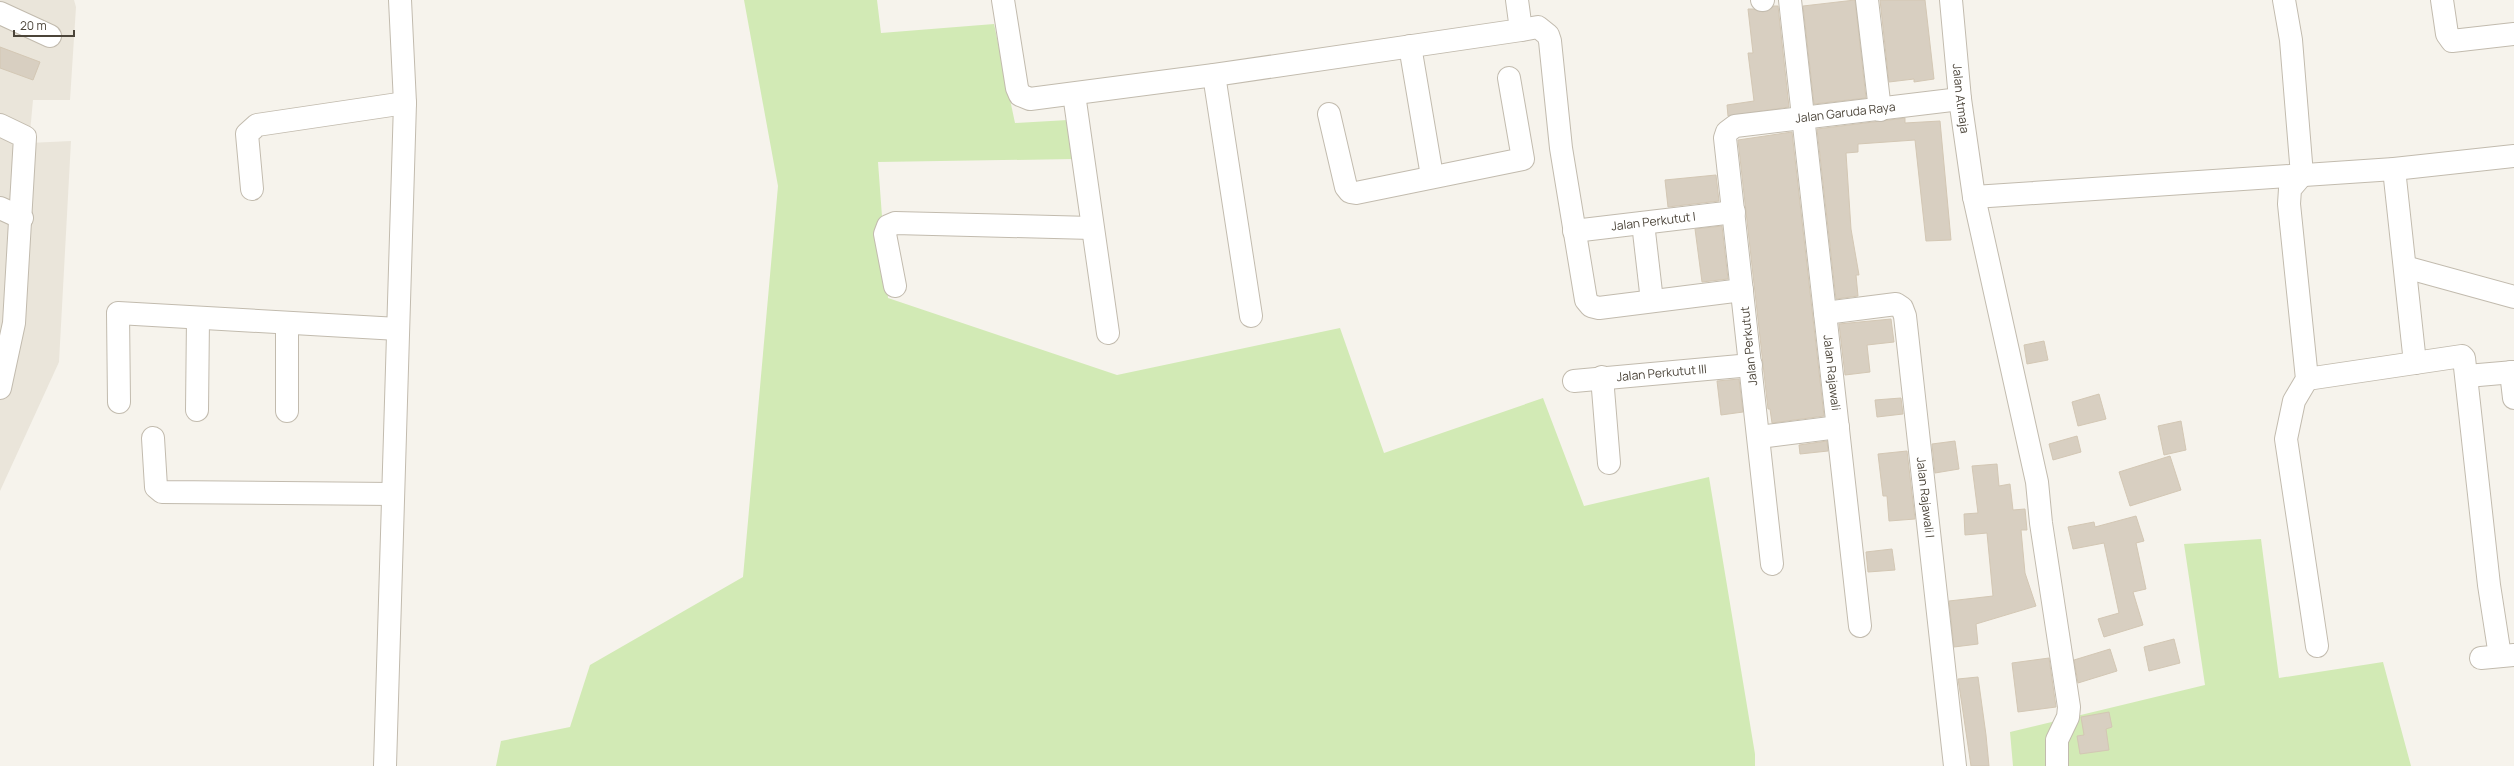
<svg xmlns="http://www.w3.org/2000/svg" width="2514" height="766" viewBox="0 0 2514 766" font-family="Manrope,sans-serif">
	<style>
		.residential { fill: #eae5da }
		.green { fill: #d2eab5 }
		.building { fill: #d8cfc1; stroke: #d3c7b4 }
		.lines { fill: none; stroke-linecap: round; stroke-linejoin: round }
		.minor-casing { stroke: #c2bbae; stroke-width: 24 }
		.minor { stroke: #fff; stroke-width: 22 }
		.labels { text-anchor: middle; stroke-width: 3.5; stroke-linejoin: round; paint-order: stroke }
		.street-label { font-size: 12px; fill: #4b4439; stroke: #fff }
	</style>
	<rect width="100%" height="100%" fill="#f6f3ec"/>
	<path class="residential" d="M0 0H74L76 7 70 100H33L29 143 71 141 59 362 0 491Z"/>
	<g class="green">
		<path d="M744 0H877L881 33 994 24 1015 123 1068 120 1074 159 878 162 888 298 1117 375 1340 328 1384 453 1543 398 1584 506 1709 477 1755 754V766H496L501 741 570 727 590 665 743 577 778 186Z"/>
		<path d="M2261 539 2279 678 2383 662 2411 766H2013L2010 732 2205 685 2184 544Z"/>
	</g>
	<g class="building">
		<path d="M1855 0 1866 98 1814 104 1803 6Z"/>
		<path d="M1880 0H1925L1934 79 1914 82V79L1889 82Z"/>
		<path d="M1774 6H1778L1789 107 1728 116 1727 105 1754 101 1748 53H1753L1748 9H1753L1763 12Z"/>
		<path d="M0 47 40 62 33 80 0 68Z"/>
		<path d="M1905 118V123L1940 121 1951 240 1926 241 1915 140 1858 144V152L1846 153 1851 229 1859 275H1856L1858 296 1836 299 1817 129Z"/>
		<path d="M1792 132 1824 416 1772 423 1770 409H1768L1738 140Z"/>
		<path d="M1716 175 1719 201 1668 207 1665 180Z"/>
		<path d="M1722 226 1728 279 1702 282 1695 229Z"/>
		<path d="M1891 319 1894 342 1867 345 1870 372 1845 375 1839 324Z"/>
		<path d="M2044 341 2048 360 2027 364 2024 345Z"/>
		<path d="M1739 379 1743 412 1721 415 1717 381Z"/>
		<path d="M2099 394 2106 419 2078 426 2072 402Z"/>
		<path d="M1901 398 1903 414 1877 417 1875 400Z"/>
		<path d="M2181 421 2186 450 2164 455 2158 426Z"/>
		<path d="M2077 436 2081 452 2053 460 2049 444Z"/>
		<path d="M1827 441 1828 451 1800 454 1799 445Z"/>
		<path d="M1955 441 1959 469 1935 473 1932 444Z"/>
		<path d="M1907 451 1915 519 1889 521 1887 496H1883L1878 454Z"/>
		<path d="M2170 456 2181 490 2130 506 2119 472Z"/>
		<path d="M1997 464 1999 486 2010 484 2013 510 2025 509 2027 530H2021L2025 573 2036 606 1976 624 1978 644 1954 647 1949 601 1993 596 1987 533 1965 535 1964 514 1978 513 1972 466Z"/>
		<path d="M2136 516 2144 541 2136 543 2146 589 2133 592 2143 625 2104 637 2098 619 2119 613 2104 543 2073 549 2068 527 2094 522 2095 527Z"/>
		<path d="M1892 549 1895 570 1868 572 1866 552Z"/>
		<path d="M2174 639 2180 663 2149 671 2144 647Z"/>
		<path d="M2110 649 2117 671 2078 683 2074 660Z"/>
		<path d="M2049 658 2056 707 2018 712 2012 663Z"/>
		<path d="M1978 677 1986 735 1989 766H1971L1962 705 1958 679Z"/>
		<path d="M2109 712 2112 727 2106 729 2109 750 2080 754 2077 736 2084 735 2081 717Z"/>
	</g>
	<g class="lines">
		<g class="minor-casing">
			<g id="minor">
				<path d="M1003 0 1017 88 1020 95 1030 99 1214 75 1521 30 1517 0"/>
				<path d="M1762 0H1763"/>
				<path id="s1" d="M1790 0 1860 626"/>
				<path d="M1867 0 1880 110"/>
				<path id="s2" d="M1951 0 1960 99 1974 197 2037 482 2041 523 2069 707 2068 717 2057 740V766"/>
				<path d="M2284 0 2291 40 2302 175 2290 189 2289 204 2307 379 2294 401 2286 439 2317 646"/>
				<path d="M2442 0 2447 34 2452 41 2514 34"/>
				<path d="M0 13 50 36"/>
				<path d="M1521 30 1538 27 1548 35 1550 41 1561 148 1586 300 1591 306 1599 308 1742 290"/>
				<path d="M1410 46 1432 176"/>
				<path d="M1214 75 1251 316"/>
				<path d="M1074 94 1108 333"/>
				<path d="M1329 114 1346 187 1350 192 1356 193 1523 159 1509 78"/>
				<path d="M0 125 25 137 14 323 0 388"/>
				<path d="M2394 169 2415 363"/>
				<path d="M252 189 247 134 257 125 405 103"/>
				<path d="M1974 197 2394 169 2514 156"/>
				<path d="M0 208 22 218"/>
				<path d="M1643 223 1652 301"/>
				<path id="s3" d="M1574 231 1734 212"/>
				<path d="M2405 267 2514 297"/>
				<path d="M895 286 885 234 888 226 895 223 1092 228"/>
				<path id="s4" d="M1825 313 1896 304 1902 308 1905 316 1955 766"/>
				<path d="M2511 372 2514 398"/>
				<path d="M2467 376 2514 372"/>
				<path d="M1602 377 1609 463"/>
				<path d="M2307 379 2462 356 2464 358 2489 585 2500 656"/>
				<path id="s5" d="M1574 381 1751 365"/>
				<path d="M119 402 118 313 398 329"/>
				<path d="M197 410 198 318"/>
				<path d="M287 411V323"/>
				<path d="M1759 437 1838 427"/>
				<path d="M153 438 156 487 162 492 393 494"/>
				<path id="s6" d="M1772 564 1725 138 1727 132 1735 126 1960 99"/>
				<path d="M2481 658 2514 655"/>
				<path d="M385 766 405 103 400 0"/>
			</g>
		</g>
		<use href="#minor" class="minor"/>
	</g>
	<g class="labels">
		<g class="street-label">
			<text dy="4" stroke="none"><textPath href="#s2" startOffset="99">Jalan Atmaja</textPath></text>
			<text dy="4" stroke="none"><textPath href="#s6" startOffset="556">Jalan Garuda Raya</textPath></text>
			<text dy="4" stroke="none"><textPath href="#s3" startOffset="80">Jalan Perkutut I</textPath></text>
			<text transform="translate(1749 346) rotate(-96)" y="4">Jalan Perkutut</text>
			<text dy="4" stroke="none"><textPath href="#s5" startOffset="88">Jalan Perkutut III</textPath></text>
			<text dy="4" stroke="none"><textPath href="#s1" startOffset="375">Jalan Rajawali</textPath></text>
			<text dy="4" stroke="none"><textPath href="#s4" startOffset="270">Jalan Rajawali I</textPath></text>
		</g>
	</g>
	<path d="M14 30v6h60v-6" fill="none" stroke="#4b4439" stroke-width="2"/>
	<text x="20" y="30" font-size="12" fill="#4b4439" stroke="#ffffff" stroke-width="3" paint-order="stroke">20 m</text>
</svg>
